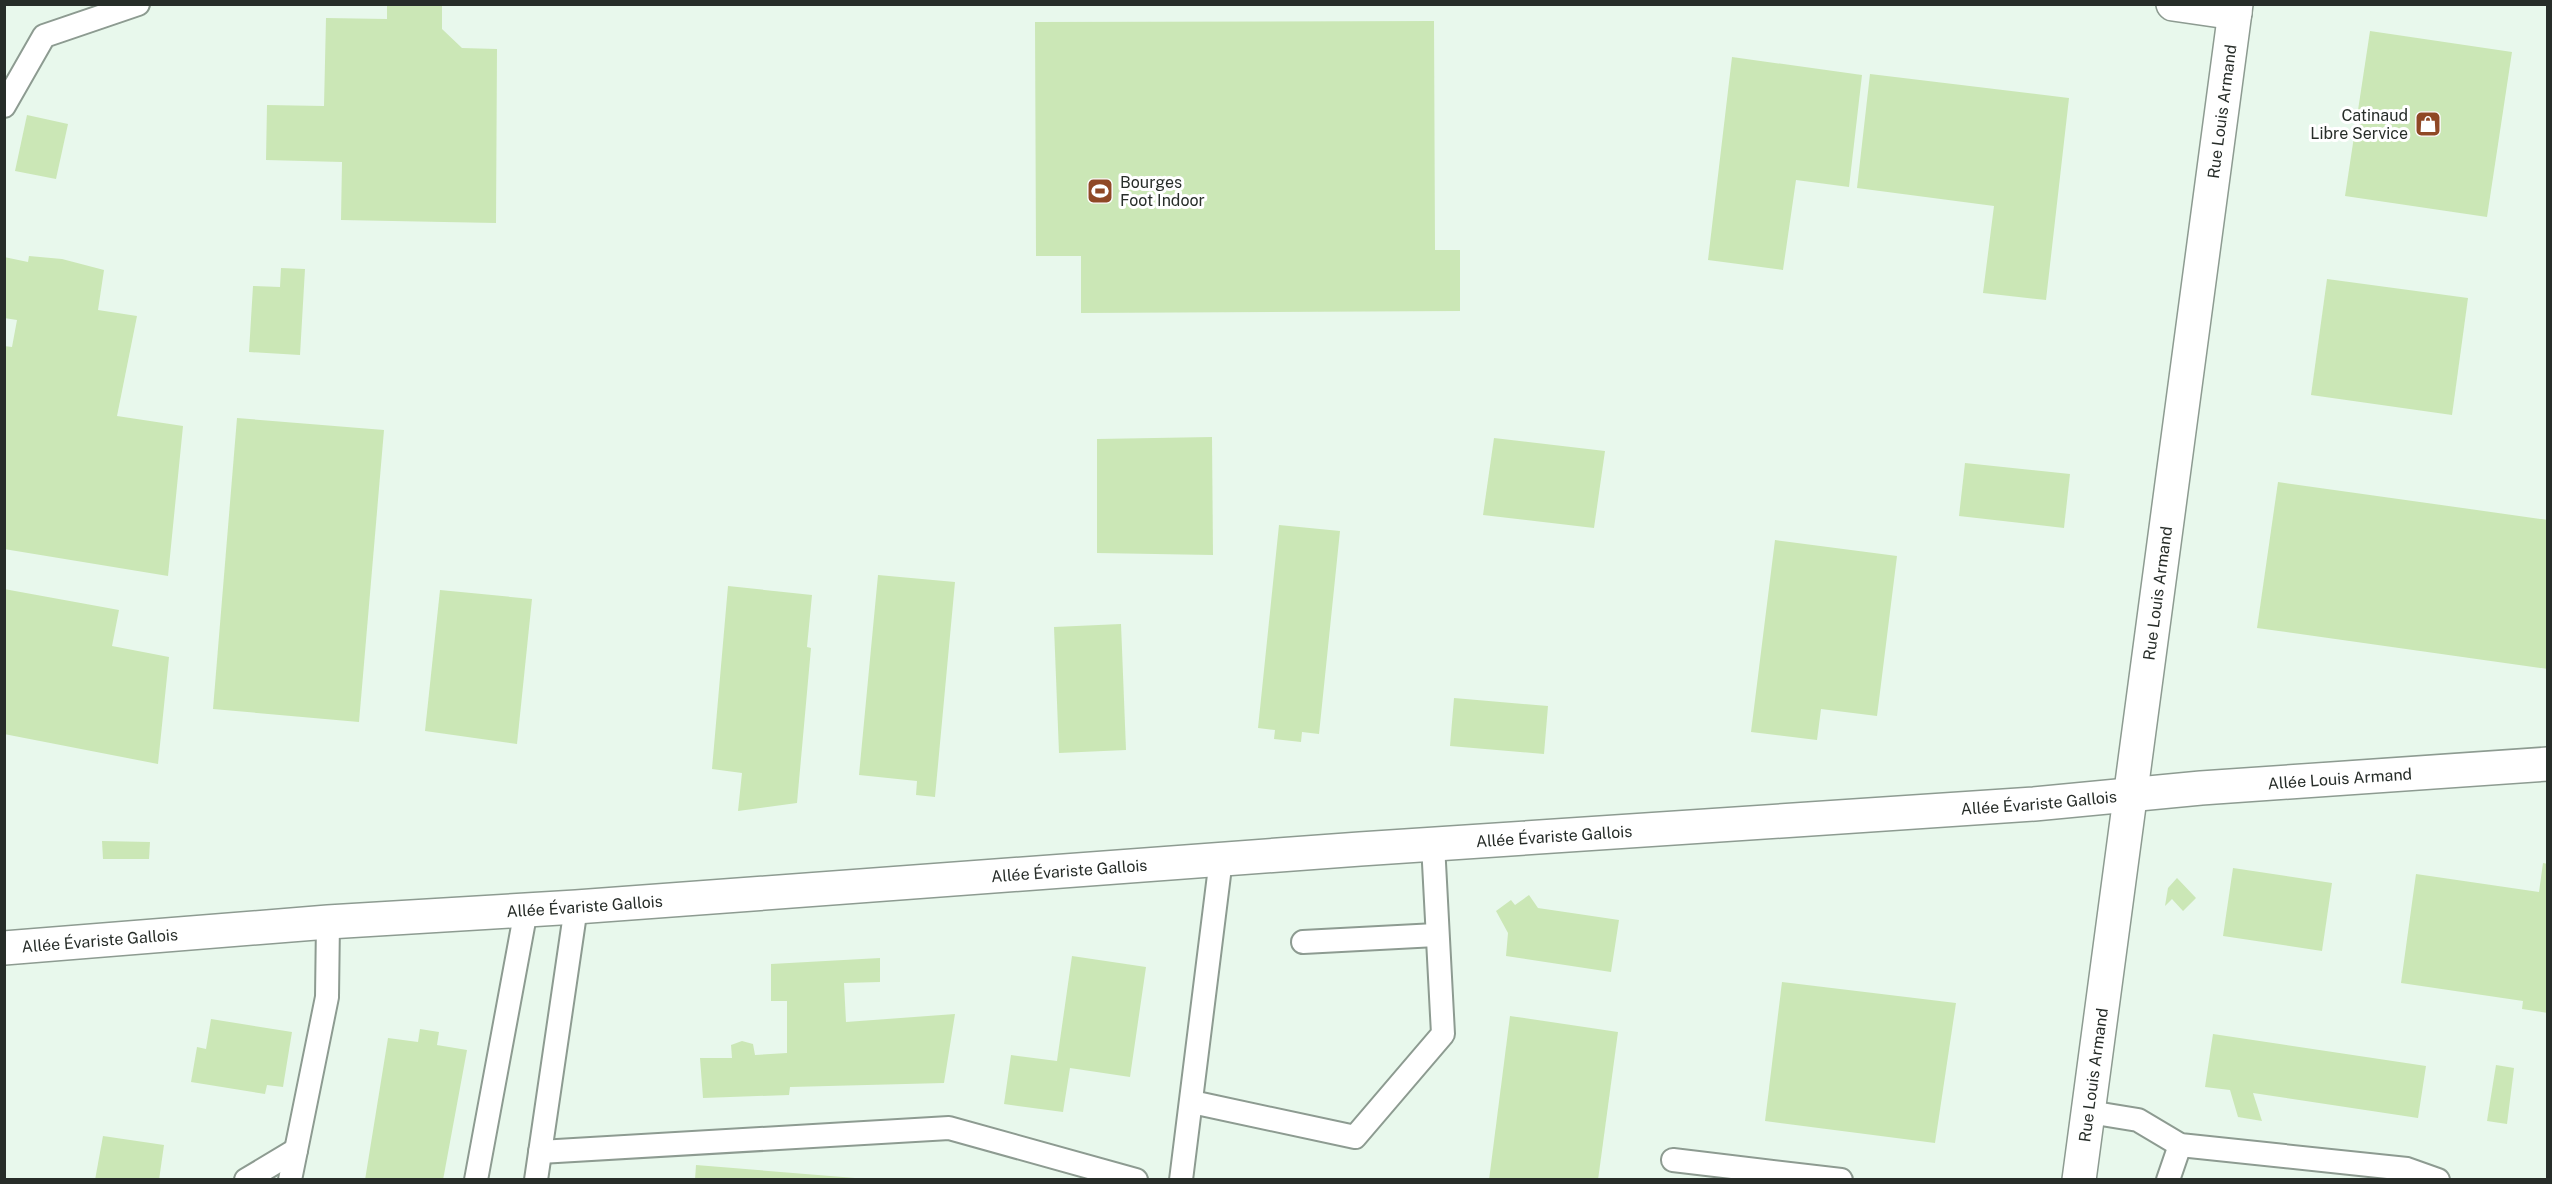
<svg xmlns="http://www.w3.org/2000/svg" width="2552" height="1184" viewBox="0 0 2552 1184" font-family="'Public Sans',sans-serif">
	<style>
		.building { fill: #cbe7b6 }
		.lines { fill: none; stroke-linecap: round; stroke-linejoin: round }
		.lane-casing { stroke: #8d9b91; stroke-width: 26 }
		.street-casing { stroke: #8d9b91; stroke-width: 36 }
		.lane { stroke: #fff; stroke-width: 22 }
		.street { stroke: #fff; stroke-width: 33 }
		.labels { text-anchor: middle; stroke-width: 6; stroke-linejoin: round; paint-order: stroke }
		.street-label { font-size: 16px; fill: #272d29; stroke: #fff }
		.poi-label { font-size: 16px; fill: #272d29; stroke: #fff; text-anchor: end }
	</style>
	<rect width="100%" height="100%" fill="#e8f8ec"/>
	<g class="building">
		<path d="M387 4H442V29L462 48 497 49 496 223 341 220 342 162 266 160 267 105 324 106 326 18 387 19Z"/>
		<path d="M1434 21 1435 250H1460V311L1081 313V256H1036L1035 22Z"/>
		<path d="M2370 31 2512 52 2487 217 2345 196Z"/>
		<path d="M1732 57 1862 75 1849 187 1796 180 1783 270 1708 260Z"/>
		<path d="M1870 74 2069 98 2046 300 1983 293 1994 206 1857 188Z"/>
		<path d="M27 115 68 124 56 179 15 171Z"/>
		<path d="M29 256 62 259 104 270 98 310 137 316 117 416 183 426 168 576 4 549V346L12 347 17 320 4 318V257L28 262Z"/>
		<path d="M281 268 305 269 300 355 249 352 253 286 280 287Z"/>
		<path d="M2327 279 2468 298 2452 415 2311 395Z"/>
		<path d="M237 418 384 430 359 722 213 709Z"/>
		<path d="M1212 437 1213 555 1097 553V439Z"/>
		<path d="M1494 438 1605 451 1594 528 1483 515Z"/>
		<path d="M1965 463 2070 474 2064 528 1959 516Z"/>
		<path d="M2278 482 2548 520V669L2257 628Z"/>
		<path d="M1279 525 1340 531 1319 734 1302 732 1301 742 1274 739 1275 730 1258 728Z"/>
		<path d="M1775 540 1897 556 1877 716 1821 709 1817 740 1751 732Z"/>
		<path d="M878 575 955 582 935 797 916 795 917 781 859 775Z"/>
		<path d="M728 586 812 595 807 647 811 648 797 803 738 811 742 773 712 769Z"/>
		<path d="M4 589 119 610 112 646 169 657 158 764 4 734Z"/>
		<path d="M440 590 532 599 517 744 425 731Z"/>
		<path d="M1121 624 1126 750 1059 753 1054 627Z"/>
		<path d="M1454 698 1548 706 1544 754 1450 746Z"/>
		<path d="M102 841 150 842 149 859H103Z"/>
		<path d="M2543 863 2548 864V1013L2522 1009 2523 1001 2401 983 2416 874 2539 892Z"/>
		<path d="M2233 868 2332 883 2322 951 2223 936Z"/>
		<path d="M2177 878 2196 898 2183 911 2172 899 2165 906 2168 888Z"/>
		<path d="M1529 895 1538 908 1619 920 1611 972 1506 956 1508 933 1496 911 1511 900 1515 905Z"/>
		<path d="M1072 956 1146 967 1130 1077 1070 1068 1063 1112 1004 1104 1011 1055 1057 1061Z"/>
		<path d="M880 958V982L844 983 846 1022 955 1014 944 1083 790 1087 789 1095 703 1098 700 1058H732L731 1045 742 1041 753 1044 755 1055 787 1053V1001H771V964Z"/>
		<path d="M1782 982 1956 1003 1935 1143 1765 1121Z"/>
		<path d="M1510 1016 1618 1032 1598 1180H1489Z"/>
		<path d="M211 1019 292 1032 283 1087 267 1085 265 1094 191 1082 197 1047 206 1049Z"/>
		<path d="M420 1029 439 1032 437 1045 467 1050 443 1180H365L388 1038 418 1042Z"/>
		<path d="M2213 1034 2426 1066 2418 1118 2253 1093 2262 1121 2238 1117 2230 1090 2205 1087Z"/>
		<path d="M2496 1065 2514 1068 2507 1124 2487 1121Z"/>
		<path d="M103 1136 164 1145 159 1180H95Z"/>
		<path d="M696 1165 855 1178V1180H695Z"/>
	</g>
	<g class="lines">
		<g class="lane-casing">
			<g id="lane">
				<path d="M4 106 44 36 138 4"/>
				<path d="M1303 942 1436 935"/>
				<path d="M1192 1102 1355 1137 1443 1034 1433 844"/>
				<path d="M2089 1112 2138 1120 2180 1145 2407 1169 2438 1180"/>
				<path d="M540 1152 949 1128 1136 1180"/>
				<path d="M1673 1160 1841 1180"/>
				<path d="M246 1180 296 1150"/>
				<path d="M290 1180 327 997 328 922"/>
				<path d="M476 1180 526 910"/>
				<path d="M536 1180 576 907"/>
				<path d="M1181 1180 1221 859"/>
				<path d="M2168 1180 2180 1145"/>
			</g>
		</g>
		<g class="street-casing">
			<g id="street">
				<path d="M2173 4 2235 13"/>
				<path id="s1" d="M4 948 328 922 576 907 1360 849 2034 804 2201 788 2548 764"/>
				<path id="s2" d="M2079 1180 2236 4"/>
			</g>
		</g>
		<use href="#lane" class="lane"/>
		<use href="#street" class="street"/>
	</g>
	<defs>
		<g id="shop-square" transform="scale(1.35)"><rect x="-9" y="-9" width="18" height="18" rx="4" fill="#8f4825" stroke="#fff"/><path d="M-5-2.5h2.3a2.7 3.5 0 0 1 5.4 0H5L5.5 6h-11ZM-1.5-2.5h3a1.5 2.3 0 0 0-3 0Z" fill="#fff"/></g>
		<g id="stadium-square" transform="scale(1.35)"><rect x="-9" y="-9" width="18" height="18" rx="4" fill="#8f4825" stroke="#fff"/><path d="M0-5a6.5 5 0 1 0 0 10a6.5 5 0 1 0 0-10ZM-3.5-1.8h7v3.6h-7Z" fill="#fff"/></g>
	</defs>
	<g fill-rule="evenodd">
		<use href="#shop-square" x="2428" y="124"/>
		<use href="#stadium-square" x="1100" y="191"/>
	</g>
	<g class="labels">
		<g class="street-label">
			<text dy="6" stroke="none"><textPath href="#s2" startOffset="1078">Rue Louis Armand</textPath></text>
			<text dy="6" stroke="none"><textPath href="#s2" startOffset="592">Rue Louis Armand</textPath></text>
			<text dy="6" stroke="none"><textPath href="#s1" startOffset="2342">Allée Louis Armand</textPath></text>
			<text dy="6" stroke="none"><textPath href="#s1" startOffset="2040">Allée Évariste Gallois</textPath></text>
			<text dy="6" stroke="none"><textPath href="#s1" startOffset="1554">Allée Évariste Gallois</textPath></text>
			<text dy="6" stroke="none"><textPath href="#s1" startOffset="1068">Allée Évariste Gallois</textPath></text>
			<text dy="6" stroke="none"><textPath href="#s1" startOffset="582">Allée Évariste Gallois</textPath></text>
			<text dy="6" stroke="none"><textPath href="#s1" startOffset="96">Allée Évariste Gallois</textPath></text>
			<text dy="6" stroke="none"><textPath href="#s2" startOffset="106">Rue Louis Armand</textPath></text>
		</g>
		<g class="poi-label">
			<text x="2408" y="121">Catinaud<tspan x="2408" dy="18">Libre Service</tspan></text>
			<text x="1120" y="188" text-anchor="start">Bourges<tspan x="1120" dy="18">Foot Indoor</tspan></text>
		</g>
	</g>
	<rect width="2552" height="1184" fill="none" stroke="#272d29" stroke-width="12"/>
</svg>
